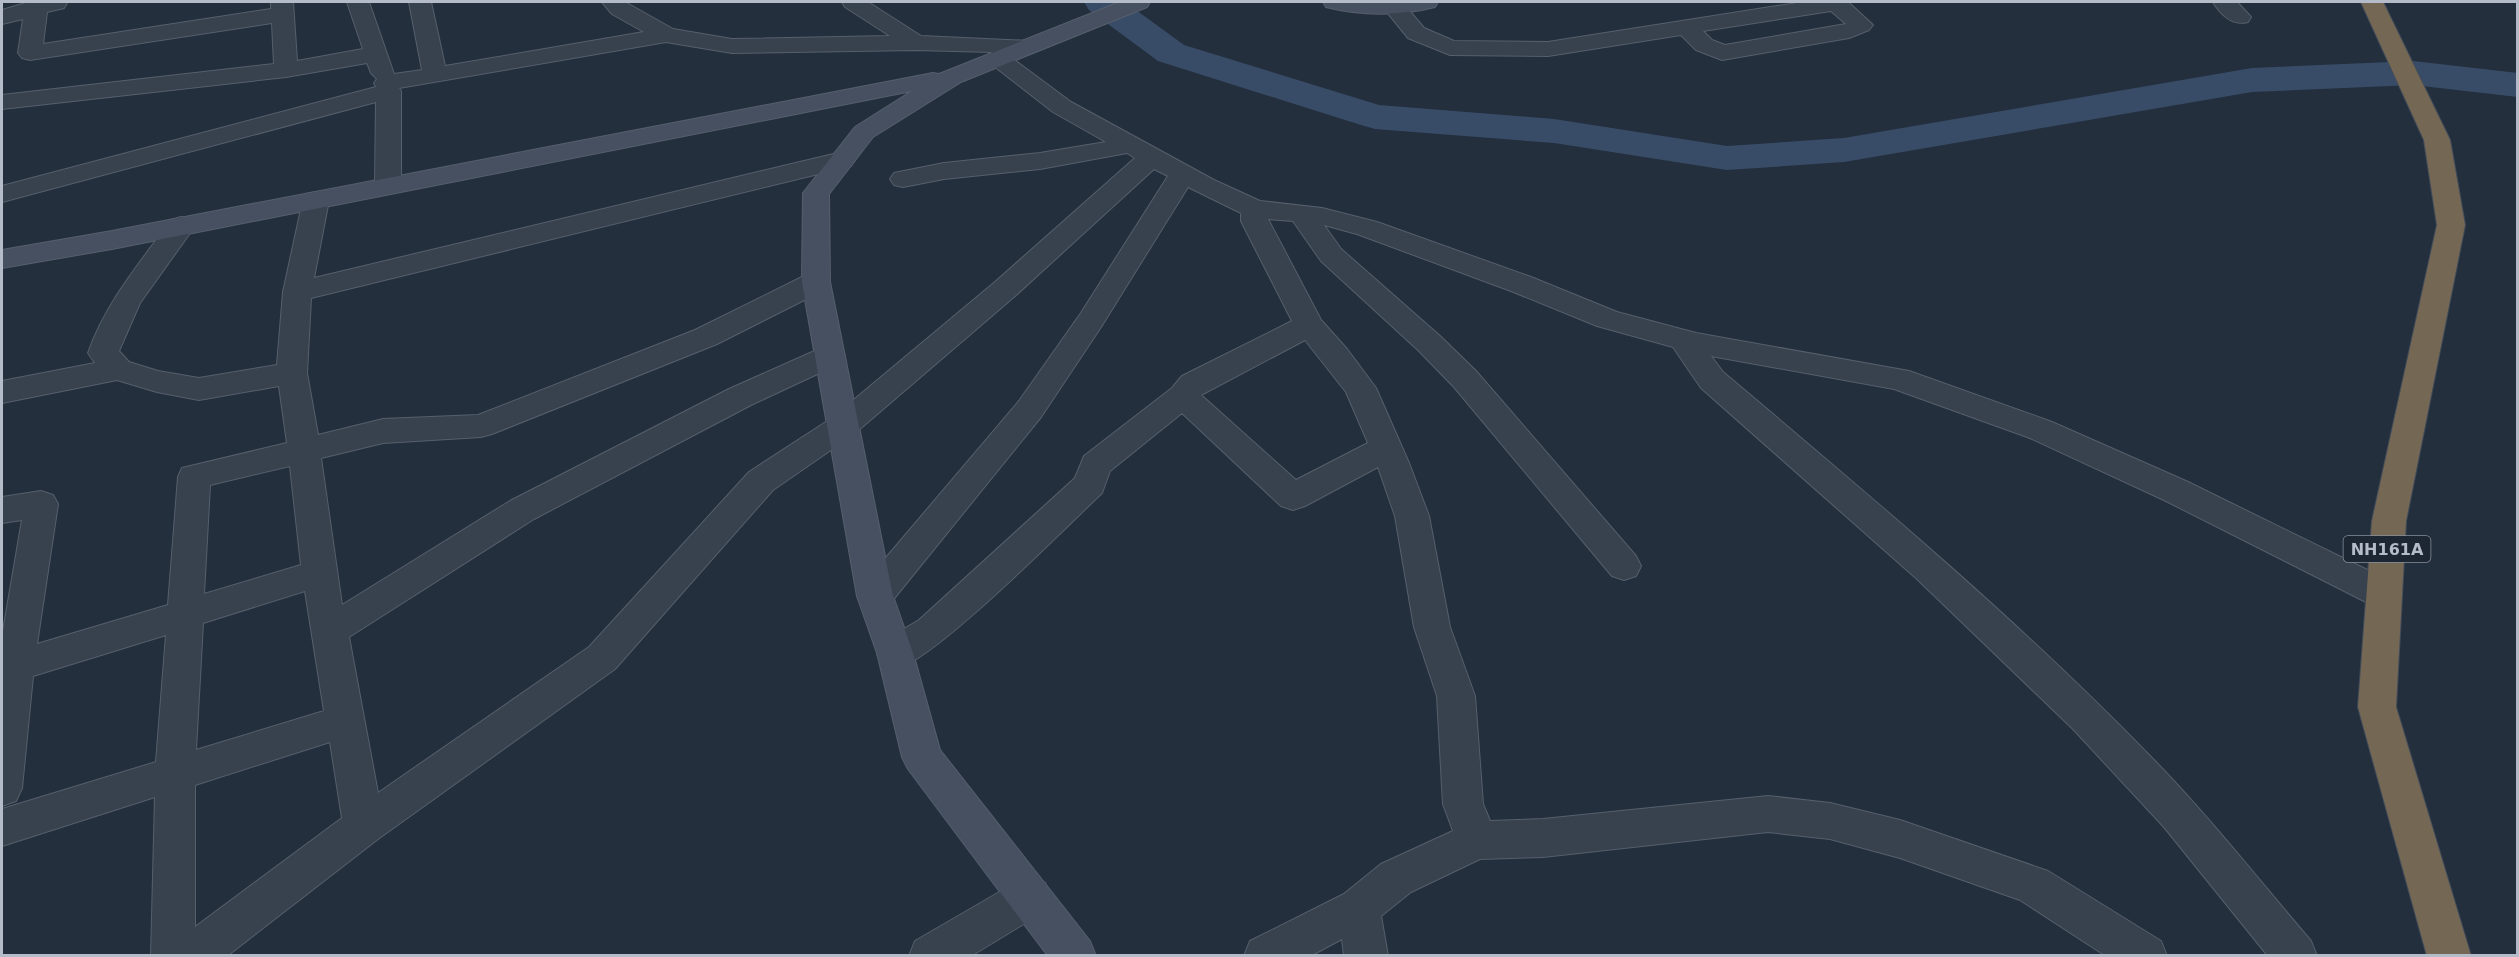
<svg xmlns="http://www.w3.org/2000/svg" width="2519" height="957" viewBox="0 0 2519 957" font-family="'DejaVu Sans',sans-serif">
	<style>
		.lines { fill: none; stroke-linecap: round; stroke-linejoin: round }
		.river { fill: #394c67; fill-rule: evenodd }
		.street-casing { stroke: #565f6c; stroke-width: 2 }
		.secondary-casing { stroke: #565f6c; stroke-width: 2 }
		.highway-casing { stroke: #434c59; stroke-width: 2 }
		.street { fill: #38414e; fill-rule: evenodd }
		.secondary { fill: #465061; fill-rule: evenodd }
		.highway { fill: #746855; fill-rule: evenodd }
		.labels { text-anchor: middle; stroke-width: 4.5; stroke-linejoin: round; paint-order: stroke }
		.shield { fill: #1d2633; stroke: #878f9c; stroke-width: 1.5 }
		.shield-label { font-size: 16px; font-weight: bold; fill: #b4bcc9 }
	</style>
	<rect width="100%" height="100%" fill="#242f3e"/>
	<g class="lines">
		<path class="river" d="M1084 2H1125L1184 45 1379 105 1554 119 1727 146 1844 138 2252 68 2413 61 2518 73V97L2413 85 2252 92 1844 162 1727 170 1554 143 1375 129 1361 125 1158 61 1089 10Z"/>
		<g class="street-casing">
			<g id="street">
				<path d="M29 2 67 3 64 8 47 12 43 44 271 9V2H293L297 61 363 49 347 2H369L394 74 422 70 409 2H431L445 66 644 32 612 14 602 2H625L673 29 732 39 890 36 845 7 842 2H868L921 36 1031 41 1035 46 1031 51 1005 53 1071 102 1214 180 1260 201 1322 208 1377 222 1531 277 1617 312 1696 333 1909 371 2052 422 2188 482 2396 584 2401 594 2396 604 2383 608 2370 604 2164 500 2030 438 1894 389 1711 356 1723 372C1870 496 2017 619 2151 757 2208 815 2258 879 2311 941L2317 956H2268L2164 827 2073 729 1917 579 1701 388 1673 347 1597 326 1511 291 1357 234 1324 225 1341 249 1440 336 1476 371 1636 556 1641 566 1636 576 1624 580 1612 576 1454 387 1418 350 1321 261 1293 221 1268 219 1321 320 1347 349 1376 388 1409 463 1429 516 1450 627 1475 696 1483 804 1490 821 1543 819 1768 796 1830 803 1900 820 2048 871 2161 941 2167 956H2106L2020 900 1900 858 1830 839 1768 832 1543 857 1480 859 1411 892 1381 916 1388 956H1344L1342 939 1310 956H1244L1250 941 1344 894 1381 864 1453 831 1443 804 1437 696 1414 627 1395 516 1378 467 1305 506 1293 510 1281 506 1182 413 1110 471 1102 493C1071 522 927 668 895 668 891 668 886 665 882 664L877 653 882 642 919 620 1075 478 1084 456 1172 388 1182 376 1292 321 1241 221V213L1188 187 1101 327 1041 417 888 606 875 610 862 606 857 596 862 586 1019 401 1081 313 1168 176 1154 169 1015 296 854 434 773 490 615 669 378 839 227 956H151L155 797 2 846V809L156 762 166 635 33 676 22 788 16 801 2 806V637L22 520 2 523V497L41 491 53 495 58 504 37 644 168 605 178 477 182 468 287 443 279 386 199 400 157 392 117 380 2 403V381L95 363 88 353C106 302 140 263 171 220L181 217 191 220 195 226 140 303 119 351 129 362 158 371 199 378 277 365 283 292 303 200 306 194 316 192 326 194 329 200 314 278 842 152 851 154 855 160 851 166 311 298 307 373 318 435 383 419 478 415 695 330 806 275 816 273 826 275 830 282 826 289 717 344 492 434 481 437 383 443 321 458 342 605 510 501 729 389 819 349 830 346 841 349 845 356 841 363 751 405 534 519 349 637 378 793 589 647 749 472 832 418 995 282 1135 158 1127 153 1040 169 944 179 903 187 894 185 890 179 894 173 944 163 1040 153 1106 142 1053 112 990 63 986 58 992 52 916 50 732 53 666 42 399 88 401 91V185L397 191 388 193 379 191 375 185 376 102 2 202V186L376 87 374 83 377 79 371 73 367 63 286 77 2 109V95L274 64 272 23 30 60 22 58 18 53 23 19 2 24V10ZM1305 340 1346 392 1368 443 1296 480 1201 395ZM290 466 301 565 204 594 210 485ZM305 591 324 711 196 750 203 623ZM330 742 342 818 195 927V785Z"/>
				<path d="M1386 2H1402L1424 28 1454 41 1548 42 1803 2H1848L1873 25 1869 30 1849 38 1722 60 1696 50 1681 35 1548 56 1450 55 1408 38 1383 7ZM1831 11 1846 24 1725 45 1712 40 1703 31Z"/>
				<path d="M2213 2H2237L2251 17 2248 22C2232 26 2221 15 2213 2Z"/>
				<path d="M1030 877 1045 883 1051 897 1045 911 971 956H909L915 941 1015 883Z"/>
			</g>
		</g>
		<g class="secondary-casing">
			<g id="secondary">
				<path d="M1120 2H1150L1147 7 961 82 873 137 829 194 830 282 893 596 913 653 940 750 1090 941 1096 956H1048L908 769 902 757 877 653 857 596 802 282 803 193 855 127 912 91 112 249 2 268V250L112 231 933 73 939 74Z"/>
				<path d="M1323 2H1438L1435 7C1400 16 1361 16 1326 7Z"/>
			</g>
		</g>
		<g class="highway-casing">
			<path id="highway" d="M2361 2H2383L2450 140 2465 225 2406 521 2396 707 2471 956H2427L2358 707 2372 521 2437 225 2424 140Z"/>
		</g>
		<use href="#street" class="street"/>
		<use href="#secondary" class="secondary"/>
		<use href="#highway" class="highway"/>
	</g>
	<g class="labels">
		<rect class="shield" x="2343.5" y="536" width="87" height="26" rx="4.5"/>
		<g class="shield-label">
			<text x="2387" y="555">NH161A</text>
		</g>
	</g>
	<rect width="2519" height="957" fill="none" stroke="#b4bcc9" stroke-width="6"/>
</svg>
